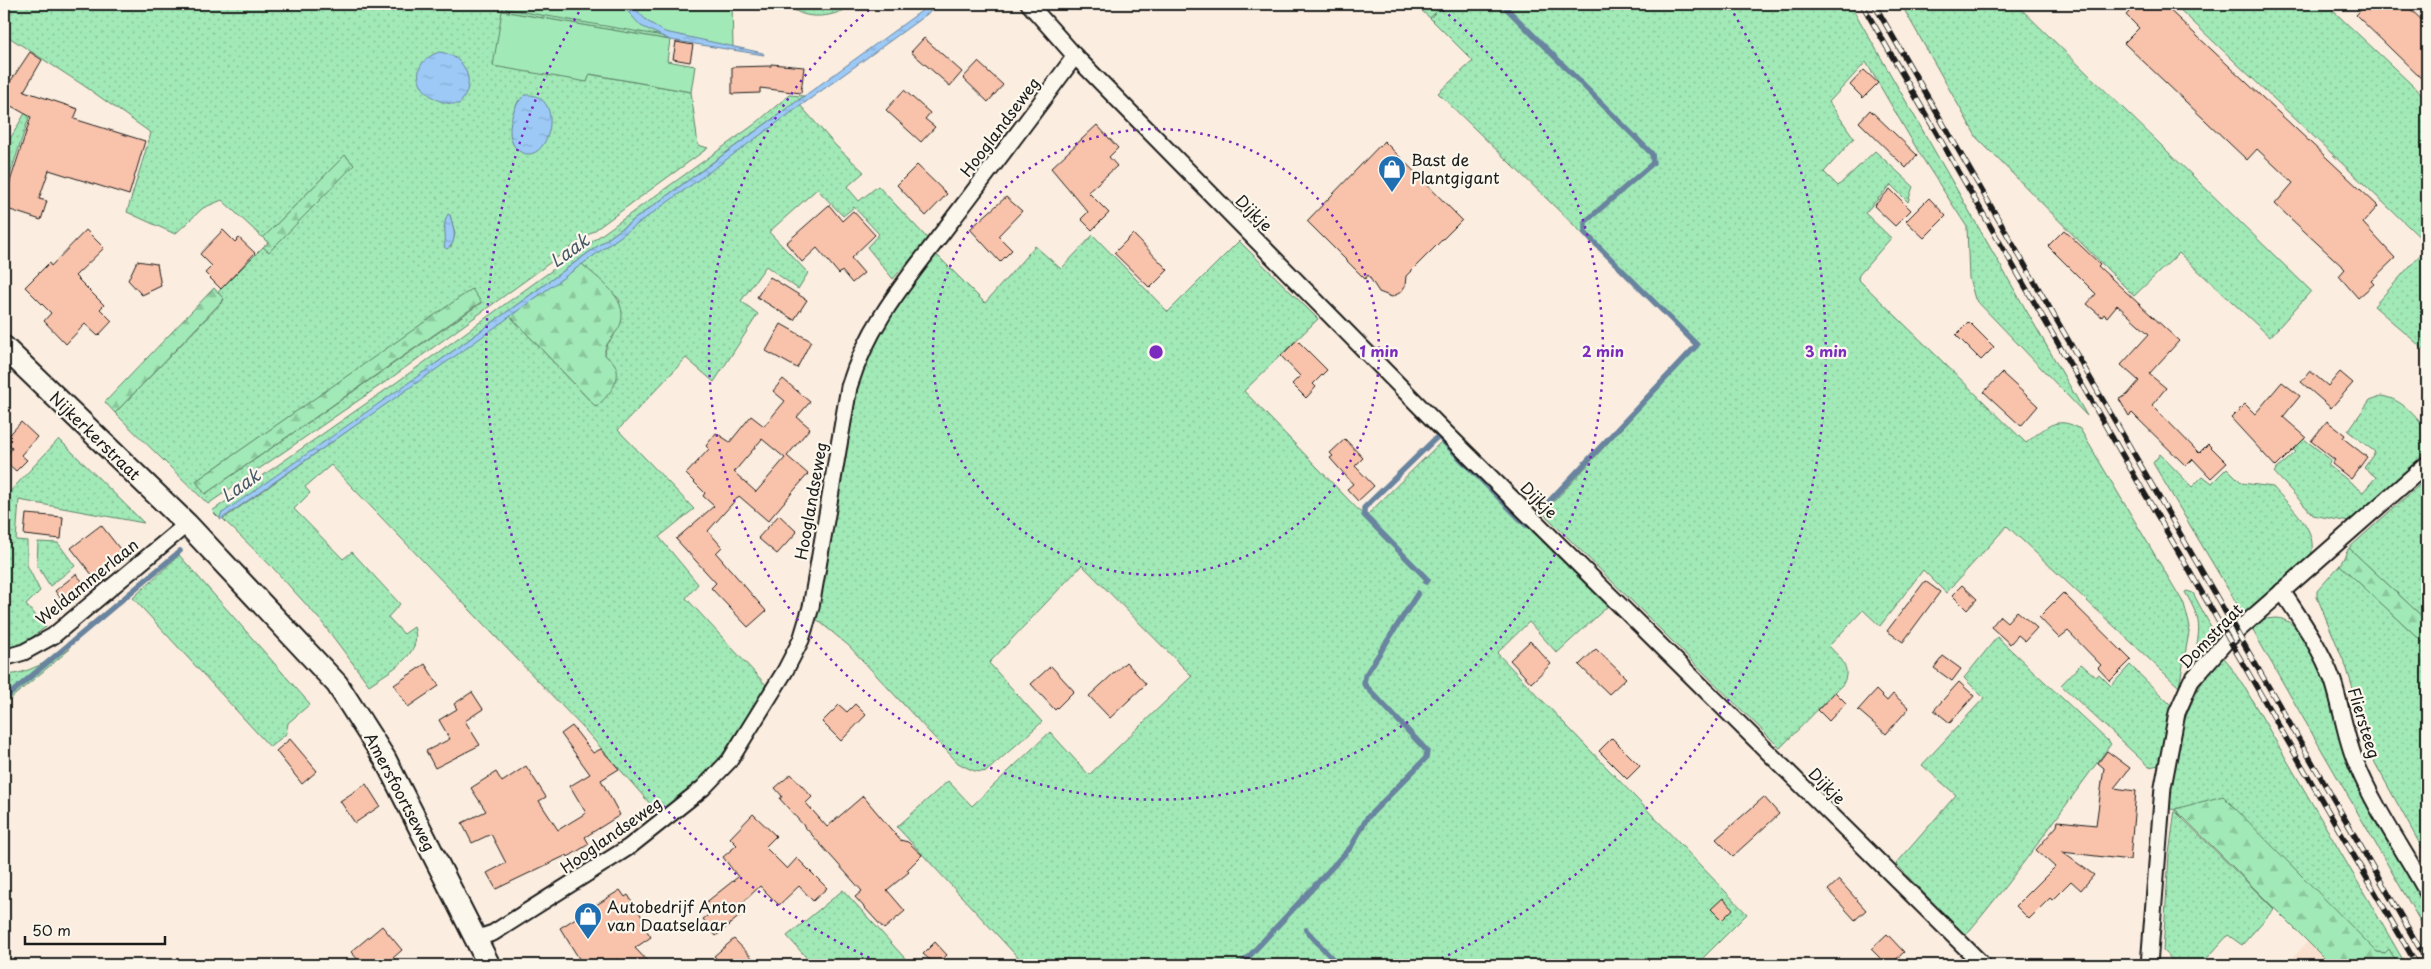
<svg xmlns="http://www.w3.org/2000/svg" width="2431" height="969" viewBox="0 0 2431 969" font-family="'Playpen Sans',sans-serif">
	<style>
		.built { fill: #fae0cf }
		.grass { fill: url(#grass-dots); stroke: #5e8269; fill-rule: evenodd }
		.forest { fill: url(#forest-firs); stroke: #5e8269 }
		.green { fill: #a1e9b6; stroke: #5e8269 }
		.water { fill: url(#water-ripples); stroke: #69849f }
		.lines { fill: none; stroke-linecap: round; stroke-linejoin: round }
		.stream { stroke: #69849f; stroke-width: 5.5 }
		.building { fill: #f9c3ab; stroke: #1c1c1c; fill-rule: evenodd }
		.minor-casing { stroke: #1c1c1c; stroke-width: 19 }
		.secondary-casing { stroke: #1c1c1c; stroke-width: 25 }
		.minor { stroke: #fbf7ec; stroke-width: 15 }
		.secondary { stroke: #fbf7ec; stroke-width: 21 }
		.rail-casing { stroke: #1c1c1c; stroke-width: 5.5 }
		.rail { stroke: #fbf7ec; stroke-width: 4; stroke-dasharray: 11; stroke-linecap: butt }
		.ring { fill: none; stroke: #7b2cbf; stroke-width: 2.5; stroke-dasharray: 2.5 5 }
		.labels { text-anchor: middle; stroke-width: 4.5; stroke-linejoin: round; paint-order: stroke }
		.street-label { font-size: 16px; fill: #1c1c1c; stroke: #fbf7ec }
		.poi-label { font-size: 16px; fill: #1c1c1c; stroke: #fbf7ec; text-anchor: start }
		.water-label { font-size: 18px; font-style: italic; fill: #495968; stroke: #fbf7ec }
		.centre { fill: #7b2cbf; stroke: #fbf7ec; stroke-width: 2.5 }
		.ring-label { font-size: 15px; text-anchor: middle; font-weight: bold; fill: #7b2cbf; stroke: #fbf7ec; stroke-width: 4.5; stroke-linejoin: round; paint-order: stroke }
	</style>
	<defs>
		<pattern id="grass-dots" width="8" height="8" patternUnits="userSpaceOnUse" patternTransform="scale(1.25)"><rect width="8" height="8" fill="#a1e9b6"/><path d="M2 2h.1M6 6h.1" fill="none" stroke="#8ac79c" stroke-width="1.8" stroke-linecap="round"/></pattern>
		<pattern id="forest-firs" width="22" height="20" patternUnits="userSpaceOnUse" patternTransform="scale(1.25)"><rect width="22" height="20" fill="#a1e9b6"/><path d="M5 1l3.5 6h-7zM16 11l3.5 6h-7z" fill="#8ac79c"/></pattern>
		<pattern id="water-ripples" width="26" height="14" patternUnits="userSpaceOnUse" patternTransform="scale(1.25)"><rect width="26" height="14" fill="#9cc9f6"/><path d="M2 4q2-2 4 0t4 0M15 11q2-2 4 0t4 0" fill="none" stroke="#86acd2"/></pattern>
	</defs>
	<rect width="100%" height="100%" fill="#fbeddf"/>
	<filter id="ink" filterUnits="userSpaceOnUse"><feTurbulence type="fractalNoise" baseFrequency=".02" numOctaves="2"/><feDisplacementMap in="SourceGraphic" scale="10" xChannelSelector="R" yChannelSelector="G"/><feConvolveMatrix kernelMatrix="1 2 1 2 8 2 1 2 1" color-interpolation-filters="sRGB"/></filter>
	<g filter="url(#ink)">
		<path class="built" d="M2309 940 2335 965H2287Z"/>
		<g class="grass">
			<path d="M4 4H504L502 11 587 82 589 74 691 92 698 145 708 148 391 378 208 504 115 413 224 300 218 292 263 247 269 252 353 164 345 155 263 238 222 200 203 208 175 234 127 212 151 133 83 85 4 34ZM519 100 530 153C503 150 509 118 519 100ZM450 215 455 234 451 247 445 245 447 234 444 227ZM472 290 481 303 205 494 196 481Z"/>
			<path d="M788 4H855C837 17 803 23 788 4Z"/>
			<path d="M1444 4H1850L2087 416 1975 299 1969 278 1967 227 1921 156 1866 62 1829 102 1854 138 1824 172 1838 186 1875 151 1913 186 1908 202 1891 185 1865 213 1891 238 1859 275 1858 279 2026 443C2044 429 2056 414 2080 429L2184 604 2190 627 2179 687 2007 526 1946 593 1923 570 1880 626 1863 610 1829 646C1840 658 1852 667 1843 684L1780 748 1543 513 1698 346 1438 93 1473 61 1430 18Z"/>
			<path d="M1901 4H2016L2311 291 2270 337 2179 253 2134 296 1977 138Z"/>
			<path d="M2174 4H2326L2427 99V244Z"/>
			<path d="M789 95 804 96 438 362 219 518 212 511 397 382 755 124Z"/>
			<path d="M32 101 34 102 4 193V145L6 146Z"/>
			<path d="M800 105 836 146 864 172 847 187 859 201 878 186 928 239 893 279 867 247 879 234 854 207 843 216 817 189 769 232 808 273 798 289 766 266 741 301 758 314 714 382 686 358 618 430 694 509 659 537 698 584 686 598 767 686 711 772 660 815 586 731 331 465 305 487 310 493 294 509 343 559 352 552 400 604 388 617 404 634 414 627C424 655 389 671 369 685L321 621 274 569 223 519 510 316 596 407 614 364 605 355 606 346 614 336 620 300 582 264Z"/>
			<path d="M1093 235 1168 312 1239 241 1318 319 1244 391 1365 517 1442 441 1608 606 1557 653 1529 622 1497 653 1747 914 1696 965H1025L897 827 948 781 972 806 1050 732 1089 775 1192 676 1082 565 989 663 1042 722 987 771C976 774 968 768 958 763L849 646 815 618 860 376C875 330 907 292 936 254L985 303 1035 246 1061 269Z"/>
			<path d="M2427 247V352L2374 306Z"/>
			<path d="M2381 396C2403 399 2413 415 2427 430V454L2349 522 2313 515 2274 472 2296 452 2285 442 2295 432 2331 460 2328 465 2363 492 2376 477 2364 468 2375 452 2348 431 2370 400Z"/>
			<path d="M59 439 144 523 19 500 16 540 27 541V565L40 591 26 605 46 627 24 643 4 650V498Z"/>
			<path d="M2160 454 2192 487 2203 476 2212 483 2227 468 2242 483 2273 487C2289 506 2321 530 2310 558L2244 616 2153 463Z"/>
			<path d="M2427 478V621L2349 548Z"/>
			<path d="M38 542 58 543 75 566 50 586 37 565Z"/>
			<path d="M179 555 310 704 288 723 286 734 270 747 133 598Z"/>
			<path d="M2340 565 2427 646V857L2375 763 2347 669 2317 597V591Z"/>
			<path d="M2187 591 2193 593 2217 638 2195 662 2194 660C2200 627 2203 623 2185 592Z"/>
			<path d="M2277 618C2319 622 2336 730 2349 764L2427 906V933L2252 629 2264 619Z"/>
			<path d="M1997 637 2111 744C2063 808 2017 875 1965 936L1896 864 1956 795 1922 765 1984 698 1964 678Z"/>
			<path d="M70 649 4 704V675C27 675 50 659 70 649Z"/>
			<path d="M2222 656C2231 664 2234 675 2242 683L2406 965H2398L2389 950 2385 953 2377 952 2176 812 2274 909 2242 945 2228 935 2201 965H2178L2163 951 2169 854 2175 810 2168 808C2175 752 2182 699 2222 656Z"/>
			<path d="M2081 664 2096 677 2099 674 2111 686 2130 665 2172 706 2159 765 2149 767 2061 685Z"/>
			<path d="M843 890 911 965H813L787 936Z"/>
		</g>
		<g class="forest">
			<path d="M504 4H621L657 34 670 40 502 11Z"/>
			<path d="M345 155 354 165 269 252 263 247 268 243 263 238Z"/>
			<path d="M582 264C598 279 628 297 621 323 618 333 607 340 605 350V355C608 358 612 360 614 363 625 379 606 398 596 407L510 316Z"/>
			<path d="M214 288 224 299 115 413 105 402Z"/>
			<path d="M472 289 481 302 205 494 196 481Z"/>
			<path d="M2349 548 2427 621V646L2340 565Z"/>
			<path d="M2223 796 2377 952 2385 953 2389 949 2398 965H2331L2175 809Z"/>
		</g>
		<g class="green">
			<path d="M507 4H732L733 48 506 9Z"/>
			<path d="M1414 4H1444L1430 18Z"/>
			<path d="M502 11 670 40 667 61 695 66 691 92 590 74 587 82 493 66Z"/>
		</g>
		<g class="water">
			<path d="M621 4H631L647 21 665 32 763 53 764 55 670 40 641 26Z"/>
			<path d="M931 4H941L461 352 220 520 221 514 438 362Z"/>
			<path d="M439 52C466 55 478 84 459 104 424 106 399 67 439 52Z"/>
			<path d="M525 95C568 92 549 170 519 151 502 139 512 104 525 95Z"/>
			<path d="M448 214 450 215C453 227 459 241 447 249L444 247C448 235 441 225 448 214Z"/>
		</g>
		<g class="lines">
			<g class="stream">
				<path d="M1502 4 1652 154 1653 163 1585 222V233L1697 345 1539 512"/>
				<path d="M1426 582 1428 580 1364 515V508L1436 438H1440L1526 525 1527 523"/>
				<path d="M4 699 180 551"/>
				<path d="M1306 930 1338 965"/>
				<path d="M1241 965 1351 847 1367 818 1426 758 1427 751 1364 684 1365 676 1418 593"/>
			</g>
		</g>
		<g class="building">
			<path d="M2137 4H2163L2378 206 2363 223 2395 258 2371 281 2374 284 2358 298 2339 276 2345 269 2275 204 2293 183 2257 149 2247 160 2124 43 2139 28 2126 15Z"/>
			<path d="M2367 4H2405L2427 25V84L2356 15Z"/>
			<path d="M924 38 962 72 950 86 911 52Z"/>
			<path d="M676 42 693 45 690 62 673 59Z"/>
			<path d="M30 52 42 60 24 91 78 109 74 119 145 141 129 195 49 170 39 199 47 201 41 220 4 208V200L31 117 4 102V91Z"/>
			<path d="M978 62 1003 85 988 102 963 78Z"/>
			<path d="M771 64 804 67 801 93 760 88V93L732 94V67L771 66Z"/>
			<path d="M1864 70 1878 83 1863 98 1850 85Z"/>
			<path d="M904 90 930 113 925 119 935 127 921 142 886 110Z"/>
			<path d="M1870 110 1917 155 1906 168 1859 122Z"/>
			<path d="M1097 125 1118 148 1109 157 1117 166 1088 192 1109 213 1092 230 1081 219 1088 212 1051 168Z"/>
			<path d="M1384 141 1462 220 1406 276 1405 286 1401 292 1392 297 1379 292 1368 275 1365 279 1307 221Z"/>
			<path d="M917 165 947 194 926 216 897 185Z"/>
			<path d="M1890 189 1911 210 1895 226 1874 206Z"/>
			<path d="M1006 197 1022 211 998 236 1012 250 1000 262 970 229Z"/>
			<path d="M1929 198 1946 216 1924 238 1906 221Z"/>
			<path d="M829 205 842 221 853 211 875 235 851 258 864 273 852 283 842 271 839 274 817 248 802 262 786 243Z"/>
			<path d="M86 230 104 248 75 276 104 305 100 309 112 321 98 336 85 324 66 344 44 321 51 313 25 287 49 263 51 266Z"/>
			<path d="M223 230 235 242 239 238 255 253 221 289 205 273 212 266 200 254Z"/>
			<path d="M2064 230 2100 264 2098 266 2179 341 2149 374 2166 388 2152 405 2199 453 2208 444 2227 463 2211 478 2193 459 2186 466 2132 413 2129 416 2119 399 2127 395 2139 381 2121 365 2149 334 2117 305 2107 317 2104 314 2102 317 2087 304 2096 294 2048 246Z"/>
			<path d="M1133 234 1168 270 1150 288 1114 253Z"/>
			<path d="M137 261 157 264 161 286 142 295 128 280Z"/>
			<path d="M770 277 807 300 794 320 757 297Z"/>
			<path d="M1969 322 1994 347 1981 360 1956 335Z"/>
			<path d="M781 324 811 341 797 368 766 351Z"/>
			<path d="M1297 340 1327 370 1313 384 1316 387 1306 398 1292 384 1300 376 1281 356Z"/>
			<path d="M2310 371 2328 386 2340 372 2353 383 2331 408 2301 382Z"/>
			<path d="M2002 373 2038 406 2021 426 1984 392Z"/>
			<path d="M783 379 810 402 797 417 810 428 787 456 808 474 768 521 739 496 708 531 722 547 716 553 766 611 748 627 711 588 716 583 676 539 714 506 703 496 705 493 686 474 709 449 706 446 716 433 730 442 751 416 764 426 785 401 773 391ZM762 439 785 458 756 492 734 472Z"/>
			<path d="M2282 382 2300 396 2283 417 2306 437 2276 467 2231 418 2245 404 2255 414Z"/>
			<path d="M2327 421 2345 435 2343 438 2367 457 2351 479 2332 464 2335 460 2311 441Z"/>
			<path d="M21 422 37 437 21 455 27 460 16 471 4 460 12 448 4 441Z"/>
			<path d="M1345 439 1363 458 1355 466 1374 486 1358 501 1347 489 1353 484 1330 458 1333 456 1330 453Z"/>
			<path d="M26 514 63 517 61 539 24 535Z"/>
			<path d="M779 515 797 532 777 554 758 538Z"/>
			<path d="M101 525 123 553 93 576 71 548Z"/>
			<path d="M76 574 89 589 67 606 55 591Z"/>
			<path d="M1925 581 1940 592 1903 642 1887 631Z"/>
			<path d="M1962 585 1977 599 1967 610 1952 595Z"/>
			<path d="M2063 593 2131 660 2110 681 2098 668 2101 665 2068 631 2059 638 2039 617Z"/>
			<path d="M2017 611 2037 628 2025 641 2018 635 2010 644 1991 627 2000 616 2007 622Z"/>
			<path d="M1530 641 1551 664 1531 683 1510 660Z"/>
			<path d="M1596 649 1626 678 1609 694 1579 665Z"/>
			<path d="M1943 656 1961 669 1952 681 1934 668Z"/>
			<path d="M1126 662 1146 684 1110 718 1089 696Z"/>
			<path d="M425 664 439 686 408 707 394 685Z"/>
			<path d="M1051 666 1074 691 1055 710 1031 684Z"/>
			<path d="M1959 682 1974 696 1950 723 1934 710Z"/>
			<path d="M1876 690 1887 701 1893 694 1909 708 1886 734 1858 710Z"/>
			<path d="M472 692 483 709 465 721 480 745 435 768 426 751 450 739 439 720 457 709 454 704Z"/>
			<path d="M1835 692 1846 703 1829 721 1818 710Z"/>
			<path d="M855 704 866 715 841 741 822 722 839 705 847 712Z"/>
			<path d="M572 726 593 753 601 749 619 769 601 780 620 815 585 837 589 844 568 857 567 855 496 889 487 873 506 863 491 834 472 843 462 823 486 811 471 788 496 772 502 782 526 766 546 797 539 801 558 830 586 813 570 786 590 774 561 734Z"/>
			<path d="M1612 738 1640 766 1627 779 1599 751Z"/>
			<path d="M290 739 317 771 302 784 276 751Z"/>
			<path d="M2107 751 2130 768 2114 788 2136 791 2130 860 2062 852 2094 875 2081 890 2071 881 2052 900 2050 898 2029 919 2016 906 2055 867 2036 850 2057 826 2058 821 2096 825 2104 768 2098 763Z"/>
			<path d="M791 774 812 797 806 803 827 827 863 796 900 840 908 842 922 855 907 870 909 872 887 890 905 911 884 929 855 897 862 891 780 799 782 796 775 788Z"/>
			<path d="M366 784 380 806 355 823 340 801Z"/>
			<path d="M1764 797 1779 814 1733 856 1716 839Z"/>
			<path d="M753 814 776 836 765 847 787 869 797 858 827 888 813 901 799 886 779 905 760 886 737 908 742 914 716 936 703 919 711 913 704 904 738 877 723 857 737 845 730 838Z"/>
			<path d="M1839 880 1866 910 1855 920 1828 890Z"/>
			<path d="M620 890 625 897 628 895 644 920 641 922 651 937 635 948 651 965H623L617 959 608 965H583L560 928Z"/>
			<path d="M1723 898 1733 909 1722 920 1711 909Z"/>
			<path d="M382 926 402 950 385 965H363L351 952Z"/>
			<path d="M1887 934 1904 952 1890 965H1887L1871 949Z"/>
			<path d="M734 939 759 965H723L714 956Z"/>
			<path d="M935 942 947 955 936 965 923 954Z"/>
		</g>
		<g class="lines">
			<g class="minor-casing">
				<g id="minor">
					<path d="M1029 4 1075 56 1444 431 1983 965"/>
					<path d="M2282 591C2301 620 2321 648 2333 681 2342 708 2345 738 2357 765 2375 809 2404 850 2427 892"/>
					<path d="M4 658 24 652 53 636 187 524"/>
					<path d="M475 939 493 933 629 847 703 788 730 760 785 671 801 640 811 607 849 387C869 321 911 275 952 220 993 166 1035 111 1075 56"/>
					<path d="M2149 965 2163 787 2177 713 2191 681 2228 639 2427 464"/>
				</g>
			</g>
			<g class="secondary-casing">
				<path id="secondary" d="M4 347 187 524 337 684 385 759 489 965"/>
			</g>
			<use href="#minor" class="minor"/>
			<use href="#secondary" class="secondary"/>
			<g class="rail-casing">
				<g id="rail">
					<path d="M1862 4 2417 965"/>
					<path d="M1874 4 2427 961"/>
				</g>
			</g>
			<use href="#rail" class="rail"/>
		</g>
	</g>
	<g class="ring">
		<circle cx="1156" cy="352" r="223"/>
		<path d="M1437 5A447 447 0 1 1 875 5"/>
		<path d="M883 964A670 670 0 0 1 582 7M1730 7A670 670 0 0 1 1429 964"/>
	</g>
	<defs>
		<g id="shop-pin" transform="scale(1.4375)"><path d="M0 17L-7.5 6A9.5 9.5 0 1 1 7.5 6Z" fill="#1f6fb2" stroke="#fbf7ec"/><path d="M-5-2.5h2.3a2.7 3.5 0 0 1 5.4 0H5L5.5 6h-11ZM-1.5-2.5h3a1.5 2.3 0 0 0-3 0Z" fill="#fff"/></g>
	</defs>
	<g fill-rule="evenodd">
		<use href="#shop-pin" x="1392" y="169"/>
		<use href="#shop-pin" x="588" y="916"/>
	</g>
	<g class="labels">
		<g class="street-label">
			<text transform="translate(1000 127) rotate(-53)" y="6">Hooglandseweg</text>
			<text transform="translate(1254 213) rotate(45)" y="6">Dijkje</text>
			<text transform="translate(95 436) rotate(44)" y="6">Nijkerkerstraat</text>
			<text transform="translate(1539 500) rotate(45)" y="6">Dijkje</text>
			<text transform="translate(811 501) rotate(-80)" y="6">Hooglandseweg</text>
			<text transform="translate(87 582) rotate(-39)" y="6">Weldammerlaan</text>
			<text transform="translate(2211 636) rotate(-46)" y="6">Domstraat</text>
			<text transform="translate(2364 723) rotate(73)" y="6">Fliersteeg</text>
			<text transform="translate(1827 786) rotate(45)" y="6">Dijkje</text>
			<text transform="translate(400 792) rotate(62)" y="6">Amersfoortseweg</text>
			<text transform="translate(611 835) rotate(-35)" y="6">Hooglandseweg</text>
		</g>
		<g class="poi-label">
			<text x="1411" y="166">Bast de<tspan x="1411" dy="18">Plantgigant</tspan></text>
			<text x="607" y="913">Autobedrijf Anton<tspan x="607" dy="18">van Daatselaar</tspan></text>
		</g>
		<g class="water-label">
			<text transform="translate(570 251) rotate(-36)" y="6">Laak</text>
			<text transform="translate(241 486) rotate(-35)" y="6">Laak</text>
		</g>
	</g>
	<circle cx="1156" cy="352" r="8" class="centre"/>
	<g class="ring-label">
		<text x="1379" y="357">1 min</text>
		<text x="1603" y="357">2 min</text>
		<text x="1826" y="357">3 min</text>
	</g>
	<rect width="2431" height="969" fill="none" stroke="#fbf7ec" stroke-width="20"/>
	<rect x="10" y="10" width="2411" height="949" fill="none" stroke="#1c1c1c" stroke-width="2" filter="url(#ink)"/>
	<path d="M25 936v8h140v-8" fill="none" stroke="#1c1c1c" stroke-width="2.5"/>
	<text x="32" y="936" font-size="15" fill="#1c1c1c" stroke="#fbf7ec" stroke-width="4" paint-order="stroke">50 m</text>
</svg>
